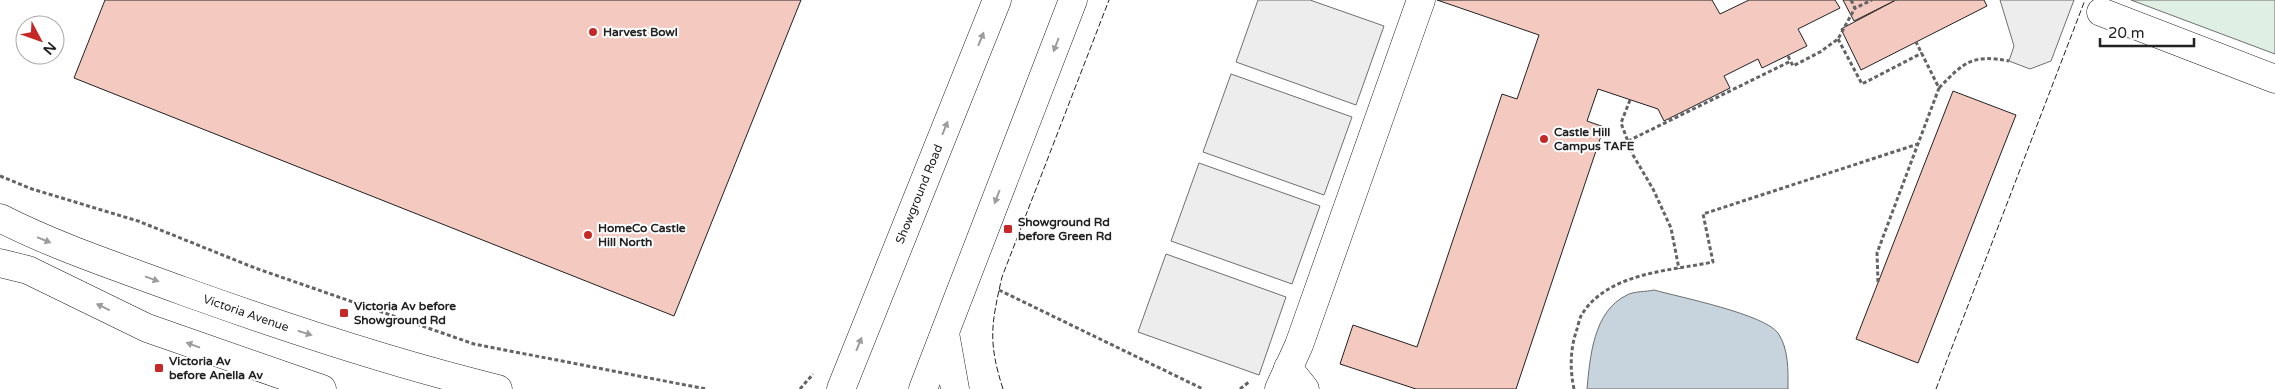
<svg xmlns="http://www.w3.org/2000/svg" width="2275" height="389" viewBox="0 0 2275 389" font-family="'Varela Round',sans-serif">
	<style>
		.green { fill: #e0efe3; stroke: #6f6f6f }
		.parking { fill: #ededed; stroke: #6f6f6f }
		.water { fill: #c7d3dd; stroke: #6f6f6f }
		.building { fill: #f3c9c0; stroke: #222 }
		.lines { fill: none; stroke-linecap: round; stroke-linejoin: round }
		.minor-casing { stroke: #222; stroke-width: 29 }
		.major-casing { stroke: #222; stroke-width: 29 }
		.path { stroke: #646464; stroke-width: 3; stroke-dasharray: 4 2.5; stroke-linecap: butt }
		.minor { stroke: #fff; stroke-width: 28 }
		.major { stroke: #fff; stroke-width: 28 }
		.fence { stroke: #222; stroke-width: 1; stroke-dasharray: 6 2.5; stroke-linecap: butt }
		.oneway { fill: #9c9c9c }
		.poi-dot { fill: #c62828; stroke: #fff; stroke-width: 2 }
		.labels { text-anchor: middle; stroke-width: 4; stroke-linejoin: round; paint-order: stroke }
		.poi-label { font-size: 12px; font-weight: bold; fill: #222; stroke: #fff; text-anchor: start }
		.street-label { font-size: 12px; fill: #222; stroke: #fff }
	</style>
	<rect width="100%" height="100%" fill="#fff"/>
	<path class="green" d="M2131 0H2275V54Z"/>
	<g class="parking">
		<path d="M1258 0H1310L1384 26 1356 105 1236 62Z"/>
		<path d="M2000 0H2074L2051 61 2030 69 2009 61 2014 46Z"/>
		<path d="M1231 74 1352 117 1324 195 1203 152Z"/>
		<path d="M1199 163 1320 206 1292 284 1171 241Z"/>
		<path d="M1166 254 1286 297 1259 375 1138 332Z"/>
	</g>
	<path class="water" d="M1654 290C1679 297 1764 314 1778 333 1789 349 1788 371 1788 389H1587C1590 358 1593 311 1627 295 1634 291 1646 292 1654 290Z"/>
	<g class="building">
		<path d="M105 0H801L674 316 74 78Z"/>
		<path d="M1437 0H1712L1720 14 1749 0H1835L1840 8 1798 29 1807 46 1762 68 1758 59 1724 76 1730 88 1664 121 1658 109 1598 89 1587 121 1604 127 1516 389H1416L1340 364 1353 325 1417 347 1502 94 1517 99 1539 35Z"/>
		<path d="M1843 0H1896L1854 21Z"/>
		<path d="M1984 0 1987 6 1861 70 1841 29 1896 0Z"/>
		<path d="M1953 91 2016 115 1918 363 1856 339Z"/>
	</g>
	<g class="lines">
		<g class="minor-casing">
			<g id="minor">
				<path d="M2101 12 2275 79"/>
				<path d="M1288 368 1305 389"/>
				<path d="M1279 389 1299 345 1421 0"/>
			</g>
		</g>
		<g class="major-casing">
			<g id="major">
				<path d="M0 218C59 248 121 268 183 291 286 328 391 363 498 389"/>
				<path d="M0 263 28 270 147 328 322 389"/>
				<path d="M945 333 955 389"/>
				<path d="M841 389 997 0"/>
				<path d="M923 389 1073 0"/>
			</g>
		</g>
		<g class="path">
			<path d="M1851 0 1855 8 1872 0"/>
			<path d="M1895 0V1"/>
			<path d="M1838 39 1862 84 1922 53"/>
			<path d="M1788 56 1793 66 1820 52 1838 39 1855 8"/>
			<path d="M1939 88C1964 62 1972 54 2009 61"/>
			<path d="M1630 100 1621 123 1633 155 1653 189 1671 228 1679 269"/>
			<path d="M1628 141 1791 61"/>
			<path d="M0 176 32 189 138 221 255 268 474 344 706 389"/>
			<path d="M1878 282 1877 253 1939 88 1916 42"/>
			<path d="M999 290 1203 389"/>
			<path d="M800 389 813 374"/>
			<path d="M1240 389 1249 382"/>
			<path d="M1574 389C1570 370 1570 351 1576 332 1578 327 1579 319 1582 314 1609 272 1670 271 1713 262L1703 214 1918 144"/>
		</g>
		<use href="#minor" class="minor"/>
		<use href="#major" class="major"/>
		<g class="fence">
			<path d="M1003 389C988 342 991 325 1002 277L1109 0"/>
			<path d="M1936 389 2085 0"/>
		</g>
	</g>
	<defs><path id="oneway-solid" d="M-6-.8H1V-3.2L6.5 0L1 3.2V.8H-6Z" transform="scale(1.25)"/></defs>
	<g class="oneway">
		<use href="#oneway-solid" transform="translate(981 39) rotate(-68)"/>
		<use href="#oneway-solid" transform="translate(1056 45) rotate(111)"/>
		<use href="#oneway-solid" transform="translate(945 128) rotate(-68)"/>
		<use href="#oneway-solid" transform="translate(997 197) rotate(111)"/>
		<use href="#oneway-solid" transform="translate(44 240) rotate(22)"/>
		<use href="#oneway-solid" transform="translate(152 279) rotate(20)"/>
		<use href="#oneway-solid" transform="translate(103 307) rotate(-154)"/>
		<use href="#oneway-solid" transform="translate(305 333) rotate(17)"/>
		<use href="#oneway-solid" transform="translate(859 344) rotate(-68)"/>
		<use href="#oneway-solid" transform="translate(193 345) rotate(-160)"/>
	</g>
	<g class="poi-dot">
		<circle cx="593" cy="32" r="5"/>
		<circle cx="1544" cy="139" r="5"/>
		<rect x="1003" y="224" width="10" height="10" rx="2.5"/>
		<circle cx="588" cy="235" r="5"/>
		<rect x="339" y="308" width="10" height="10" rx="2.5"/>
		<rect x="154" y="363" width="10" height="10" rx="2.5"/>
	</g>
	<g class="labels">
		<g class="poi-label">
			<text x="603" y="36">Harvest Bowl</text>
			<text x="1554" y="136">Castle Hill<tspan x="1554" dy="14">Campus TAFE</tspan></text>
			<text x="1018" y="226">Showground Rd<tspan x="1018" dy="14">before Green Rd</tspan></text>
			<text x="598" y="232">HomeCo Castle<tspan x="598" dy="14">Hill North</tspan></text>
			<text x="354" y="310">Victoria Av before<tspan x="354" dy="14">Showground Rd</tspan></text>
			<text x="169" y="365">Victoria Av<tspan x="169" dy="14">before Anella Av</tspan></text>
		</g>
		<g class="street-label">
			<text transform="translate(919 194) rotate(-68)" y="4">Showground Road</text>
			<text transform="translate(246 313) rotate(19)" y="4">Victoria Avenue</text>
		</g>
	</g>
	<g transform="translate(40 40) rotate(131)"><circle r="24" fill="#ffffff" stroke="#a7a7a7"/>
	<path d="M0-4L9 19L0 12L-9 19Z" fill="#c62828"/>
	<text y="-8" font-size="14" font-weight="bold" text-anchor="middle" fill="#222222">N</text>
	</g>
	<path d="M2100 38v8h94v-8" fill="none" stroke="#222222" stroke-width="2.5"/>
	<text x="2108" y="38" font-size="15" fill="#222222" stroke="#ffffff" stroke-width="4" paint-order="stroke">20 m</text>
</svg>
